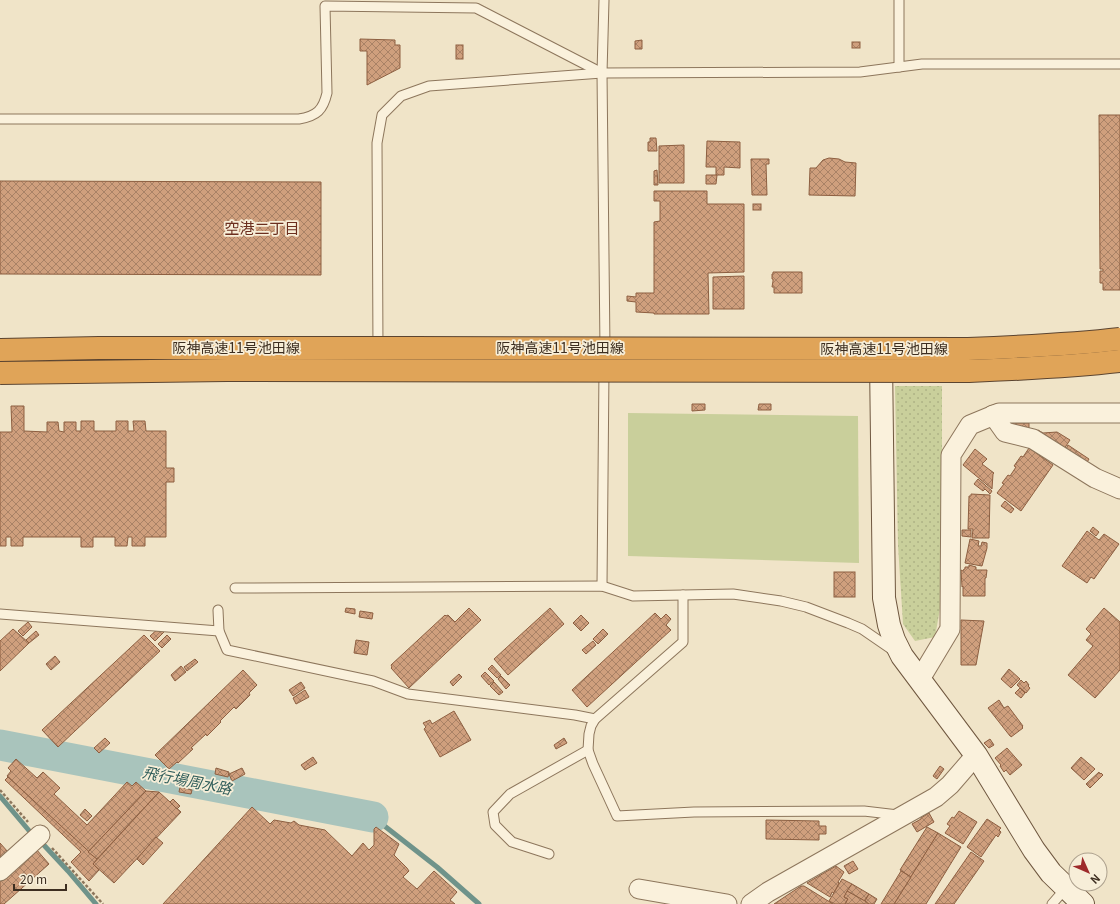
<svg xmlns="http://www.w3.org/2000/svg" width="1120" height="904" viewBox="0 0 1120 904" font-family="Georgia,'Noto Sans JP',serif">
	<style>
		.grass { fill: url(#grass-dots) }
		.green { fill: #c9cf9b }
		.lines { fill: none; stroke-linecap: round; stroke-linejoin: round }
		.stream { stroke: #6f938a; stroke-width: 5 }
		.river { stroke: #a9c4bc; stroke-width: 31 }
		.building { fill: url(#building-cross-hatch); stroke: #8d5f41 }
		.lane-casing { stroke: #8d765c; stroke-width: 11 }
		.street-casing { stroke: #8d765c; stroke-width: 21 }
		.secondary-casing { stroke: #6f573f; stroke-width: 24 }
		.path { stroke: #8d765c; stroke-width: 2.5; stroke-dasharray: 3 2; stroke-linecap: butt }
		.lane { stroke: #faf1dc; stroke-width: 9 }
		.street { stroke: #faf1dc; stroke-width: 19 }
		.secondary { stroke: #faf1dc; stroke-width: 22 }
		.highway-bridge-casing { stroke: #5b4430; stroke-width: 24; stroke-linecap: butt }
		.highway-bridge { stroke: #e0a458; stroke-width: 22 }
		.labels { text-anchor: middle; stroke-width: 3.5; stroke-linejoin: round; paint-order: stroke }
		.street-label { font-size: 14px; fill: #3d2e20; stroke: #f7eed8 }
		.neighbourhood-label { font-size: 15px; fill: #6b2e1e; stroke: #f7eed8 }
		.water-label { font-size: 15px; font-style: italic; fill: #2f5d5a; stroke: #f7eed8 }
	</style>
	<defs>
		<pattern id="grass-dots" width="8" height="8" patternUnits="userSpaceOnUse"><rect width="8" height="8" fill="#c9cf9b"/><path d="M2 2h.1M6 6h.1" fill="none" stroke="#aeb285" stroke-width="1.8" stroke-linecap="round"/></pattern>
		<pattern id="building-cross-hatch" width="8" height="8" patternUnits="userSpaceOnUse"><rect width="8" height="8" fill="#cf9f7d"/><path d="M0 0l8 8M0 8l8-8" fill="none" stroke="#a98266"/></pattern>
	</defs>
	<rect width="100%" height="100%" fill="#f0e4c8"/>
	<path class="grass" d="M895 386H942V597L935 637 915 641 903 624 898 545Z"/>
	<path class="green" d="M628 413 858 416 859 563 628 556Z"/>
	<g class="lines">
		<g class="stream">
			<path d="M0 796 31 833"/>
			<path d="M373 817 437 867 479 904"/>
			<path d="M41 842 68 871 96 904"/>
		</g>
		<path class="river" d="M0 745 373 817"/>
	</g>
	<g class="building">
		<path d="M360 39 395 40V45H400V68L367 85V51H360Z"/>
		<path d="M642 40V49H635V41Z"/>
		<rect x="852" y="42" width="8" height="6"/>
		<rect x="456" y="45" width="7" height="14"/>
		<path d="M1099 115H1120V290H1103V283H1100V271H1103V269H1100Z"/>
		<path d="M650 138H656L657 151H648V142H650Z"/>
		<path d="M707 141 740 142V168L724 167V175H716V167H706Z"/>
		<path d="M684 145V183H659V146Z"/>
		<path d="M829 158 839 159 845 162 856 163 855 196 809 195 810 168H816L823 160Z"/>
		<path d="M751 159H769V164H766L767 195H752Z"/>
		<path d="M657 170 658 185H654V171Z"/>
		<path d="M706 175H717L716 184H706Z"/>
		<path d="M0 181 321 182V275L0 274Z"/>
		<path d="M654 191H707V204H744V272L708 273 709 314H654V313L636 312V302L627 301V296L636 297V293H654V222L660 221V201H654Z"/>
		<rect x="753" y="204" width="8" height="6"/>
		<path d="M773 272H802V293H774V287H772L773 281V279H772V274H773Z"/>
		<path d="M744 276V309H713V277Z"/>
		<path d="M692 404H705V410L692 411Z"/>
		<path d="M759 404H771V410H758Z"/>
		<path d="M11 406H24V431L47 432V422H58L59 431 64 432V422H76V431H81V421H94V431H116V421H128V431H134L133 421H145L146 431H166V468H174V482H166V537H145V546H132V537H128L127 546H115V537H93V547H81V537H23V546H11V537H6V546H0V432H12Z"/>
		<path d="M1013 423H1029V432L1013 428Z"/>
		<path d="M1038 430 1043 433 1057 432 1070 440 1062 452 1035 436Z"/>
		<path d="M1068 445 1089 459 1086 464 1065 451Z"/>
		<path d="M1029 448 1053 465 1021 511 997 493 1004 484 1002 483 1008 475 1010 476 1016 467 1014 466 1021 456 1023 457Z"/>
		<path d="M975 449 987 459 982 464 994 473 993 474 992 489 963 465Z"/>
		<path d="M978 479 992 491 990 494 985 489 983 491 974 484Z"/>
		<path d="M971 494 990 495 989 538H972L973 529H968L969 496H971Z"/>
		<path d="M1005 501 1014 509 1011 513 1001 506Z"/>
		<path d="M1093 527 1099 532 1096 536 1090 531Z"/>
		<path d="M962 530H971V537L962 536Z"/>
		<path d="M1087 531 1099 540 1104 534 1119 544 1094 579 1091 577 1087 583 1062 566Z"/>
		<path d="M970 539 979 541 978 546H981L982 542 987 543V548L982 566 965 563Z"/>
		<path d="M969 565 976 567V570H987L986 578H985V596H963V586L962 587 961 570 963 571 964 569H965V567H969Z"/>
		<rect x="834" y="572" width="21" height="25"/>
		<path d="M346 608 355 609V614L345 612Z"/>
		<path d="M469 608 481 620 409 688 391 668 392 667 391 665 445 615 446 616 448 615 455 622Z"/>
		<path d="M550 608 564 624 508 675 494 659Z"/>
		<path d="M1104 608 1120 622V670L1095 698 1068 675 1093 646 1086 640 1091 634 1086 629Z"/>
		<path d="M360 611 373 613 372 619 359 617Z"/>
		<path d="M655 613 661 619 666 614 671 619 666 625 671 630 587 707 572 690Z"/>
		<path d="M581 615 589 623 581 631 573 623Z"/>
		<path d="M961 620 984 621 976 665H961Z"/>
		<path d="M28 622 32 627 23 636 18 631Z"/>
		<path d="M160 627 164 632 155 641 150 636Z"/>
		<path d="M13 629 29 643 0 671V641Z"/>
		<path d="M603 629 608 634 598 644 593 639Z"/>
		<path d="M36 631 39 635 29 643 26 640Z"/>
		<path d="M144 635 160 651 58 747 42 730Z"/>
		<path d="M167 635 171 639 162 648 158 644Z"/>
		<path d="M356 640 369 642 367 655 354 653Z"/>
		<path d="M593 641 596 645 586 654 582 650Z"/>
		<path d="M55 656 60 662 51 670 46 664Z"/>
		<path d="M195 659 198 662 187 671 184 667Z"/>
		<path d="M492 665 501 675 497 678 488 669Z"/>
		<path d="M181 666 186 672 175 681 171 675Z"/>
		<path d="M1009 669 1020 679 1011 688 1001 679Z"/>
		<path d="M243 670 257 685 249 693 250 695 236 709 234 707 220 721 221 722 207 736 206 734 191 748 193 749 178 763 177 762 169 769 155 755Z"/>
		<path d="M485 672 494 681 489 685 481 676Z"/>
		<path d="M459 674 462 677 453 686 450 682Z"/>
		<path d="M501 676 510 685 506 689 498 679Z"/>
		<path d="M1021 680 1024 683 1026 681 1029 685 1028 686 1030 688 1026 693 1017 685Z"/>
		<path d="M301 682 305 688 293 696 289 690Z"/>
		<path d="M494 682 503 692 499 695 490 686Z"/>
		<path d="M1020 688 1025 693 1021 698 1015 693Z"/>
		<path d="M305 690 309 697 296 704 293 698Z"/>
		<path d="M999 700 1004 708 1008 706 1023 726 1022 727 1023 728 1011 737V736H1010L988 708Z"/>
		<path d="M454 711 471 740 440 757 424 729 426 727 423 723 430 720 432 724Z"/>
		<path d="M105 738 110 743 99 753 94 748Z"/>
		<path d="M564 738 567 743 556 749 554 745Z"/>
		<path d="M990 739 994 745 989 748 984 743Z"/>
		<path d="M1007 748 1022 765 1010 775 1006 770 1004 772 1000 766 1001 765 995 758Z"/>
		<path d="M313 757 317 763 305 770 301 765Z"/>
		<path d="M1081 757 1095 769 1084 780 1071 768Z"/>
		<path d="M16 759 37 778 43 772 60 788 54 794 87 825 127 782 132 786 136 782 146 791 88 852 7 776 11 771 8 768Z"/>
		<path d="M940 766 944 769 937 779 933 776Z"/>
		<path d="M216 768 229 772 228 777 215 774Z"/>
		<path d="M242 768 245 774 232 781 229 774Z"/>
		<path d="M1099 772 1100 774 1101 773 1103 775 1090 788 1086 784Z"/>
		<path d="M8 777 97 859 93 864 99 870 89 881 71 862 81 852 5 780Z"/>
		<path d="M180 787 192 790 191 794 179 792Z"/>
		<path d="M146 791 159 792 97 859 88 852Z"/>
		<path d="M159 792 181 812 114 883 93 864Z"/>
		<path d="M173 799 180 806 177 809 170 802Z"/>
		<path d="M252 807 270 824 274 820 291 823 294 821 299 825 325 830 352 856 363 843 369 850 374 845V829L376 827 399 844 394 855 407 868 409 871 403 877 417 889 434 871 457 892 450 900 455 904H163Z"/>
		<path d="M85 809 92 816 87 821 80 815Z"/>
		<path d="M959 811 977 822 963 844 945 833 950 826 947 824 952 817 954 818Z"/>
		<path d="M929 813 934 822 917 832 912 824 921 819V818Z"/>
		<path d="M987 819 1001 828 999 830 1001 832 998 837 996 835 981 857 967 847Z"/>
		<path d="M766 820 819 821V826H826V834H819V840L766 839Z"/>
		<path d="M927 827 938 833 911 877 900 870Z"/>
		<path d="M938 833 961 847 926 904H894Z"/>
		<path d="M156 837 163 843 143 865 137 859Z"/>
		<path d="M0 843 8 852 0 859Z"/>
		<path d="M36 849 49 864 4 904H0V881Z"/>
		<path d="M971 852 984 861 954 904H935Z"/>
		<path d="M853 861 858 869 849 874 844 866Z"/>
		<path d="M836 866 844 872 838 882 839 883 834 893 832 892 830 897 807 883Z"/>
		<path d="M901 871 911 877 894 904H881Z"/>
		<path d="M842 879 852 884 844 897 848 899 845 904H835L829 901Z"/>
		<path d="M852 884 869 894 864 901 847 891Z"/>
		<path d="M801 886H804L833 904H774Z"/>
		<path d="M847 891 865 901 869 904H845L848 899 844 897Z"/>
		<path d="M869 894 877 899 874 904H869L865 901Z"/>
	</g>
	<g class="lines">
		<g class="lane-casing">
			<g id="lane">
				<path d="M604 0 602 73 605 349"/>
				<path d="M899 67V0"/>
				<path d="M0 119H299C317 116 323 110 327 93L325 6 476 8 602 73 860 72 922 64H1120"/>
				<path d="M378 349 377 143 382 115 401 96 429 86 602 73"/>
				<path d="M602 586 604 369"/>
				<path d="M235 588 602 586 633 596 733 594 781 601 806 607 848 623 862 629 894 651"/>
				<path d="M683 595V642L595 719 591 726 589 734 588 750 593 764 617 816 694 812 864 811 898 815"/>
				<path d="M218 610 219 631 227 650 373 681 408 694 575 715 595 719"/>
				<path d="M0 614 219 631"/>
				<path d="M549 854 512 842 495 825 493 812 510 794 588 750"/>
				<path d="M1052 904 1066 888"/>
			</g>
		</g>
		<g class="street-casing">
			<g id="street">
				<path d="M993 415 1005 432 1033 439 1095 478 1120 489"/>
				<path d="M920 679 950 629 951 455 970 425 999 413H1120"/>
				<path d="M0 871 40 835"/>
				<path d="M639 889 727 904"/>
				<path d="M751 904 768 892 936 797 950 785 976 755"/>
			</g>
		</g>
		<g class="secondary-casing">
			<path id="secondary" d="M873 360H881L884 598 889 625 894 640 902 656 976 755 1034 850 1051 873 1083 904"/>
		</g>
		<g class="path">
			<path d="M0 790 28 822"/>
			<path d="M52 848 103 904"/>
		</g>
		<use href="#lane" class="lane"/>
		<use href="#street" class="street"/>
		<use href="#secondary" class="secondary"/>
		<g class="highway-bridge-casing">
			<g id="highway-bridge">
				<path d="M0 350 99 348H410L968 349C1019 347 1069 345 1120 339"/>
				<path d="M0 373 227 370 969 371C1020 369 1070 367 1120 361"/>
			</g>
		</g>
		<use href="#highway-bridge" class="highway-bridge"/>
	</g>
	<g class="labels">
		<g class="street-label">
			<text x="236" y="353">阪神高速11号池田線</text>
			<text x="560" y="353">阪神高速11号池田線</text>
			<text x="884" y="354">阪神高速11号池田線</text>
		</g>
		<g class="neighbourhood-label">
			<text x="262" y="234">空港二丁目</text>
		</g>
		<g class="water-label">
			<text transform="translate(187 781) rotate(11)" y="5">飛行場周水路</text>
		</g>
	</g>
	<g transform="translate(1088 872) rotate(135)"><circle r="19" fill="#f7eed8" stroke="#ada18e"/>
	<path d="M0-3L7 15L0 10L-7 15Z" fill="#9e2a2b"/>
	<text y="-6" font-size="11" font-weight="bold" text-anchor="middle" fill="#3d2e20">N</text>
	</g>
	<path d="M14 884v6h52v-6" fill="none" stroke="#3d2e20" stroke-width="2"/>
	<text x="20" y="884" font-size="12" fill="#3d2e20" stroke="#f7eed8" stroke-width="3" paint-order="stroke">20 m</text>
</svg>
